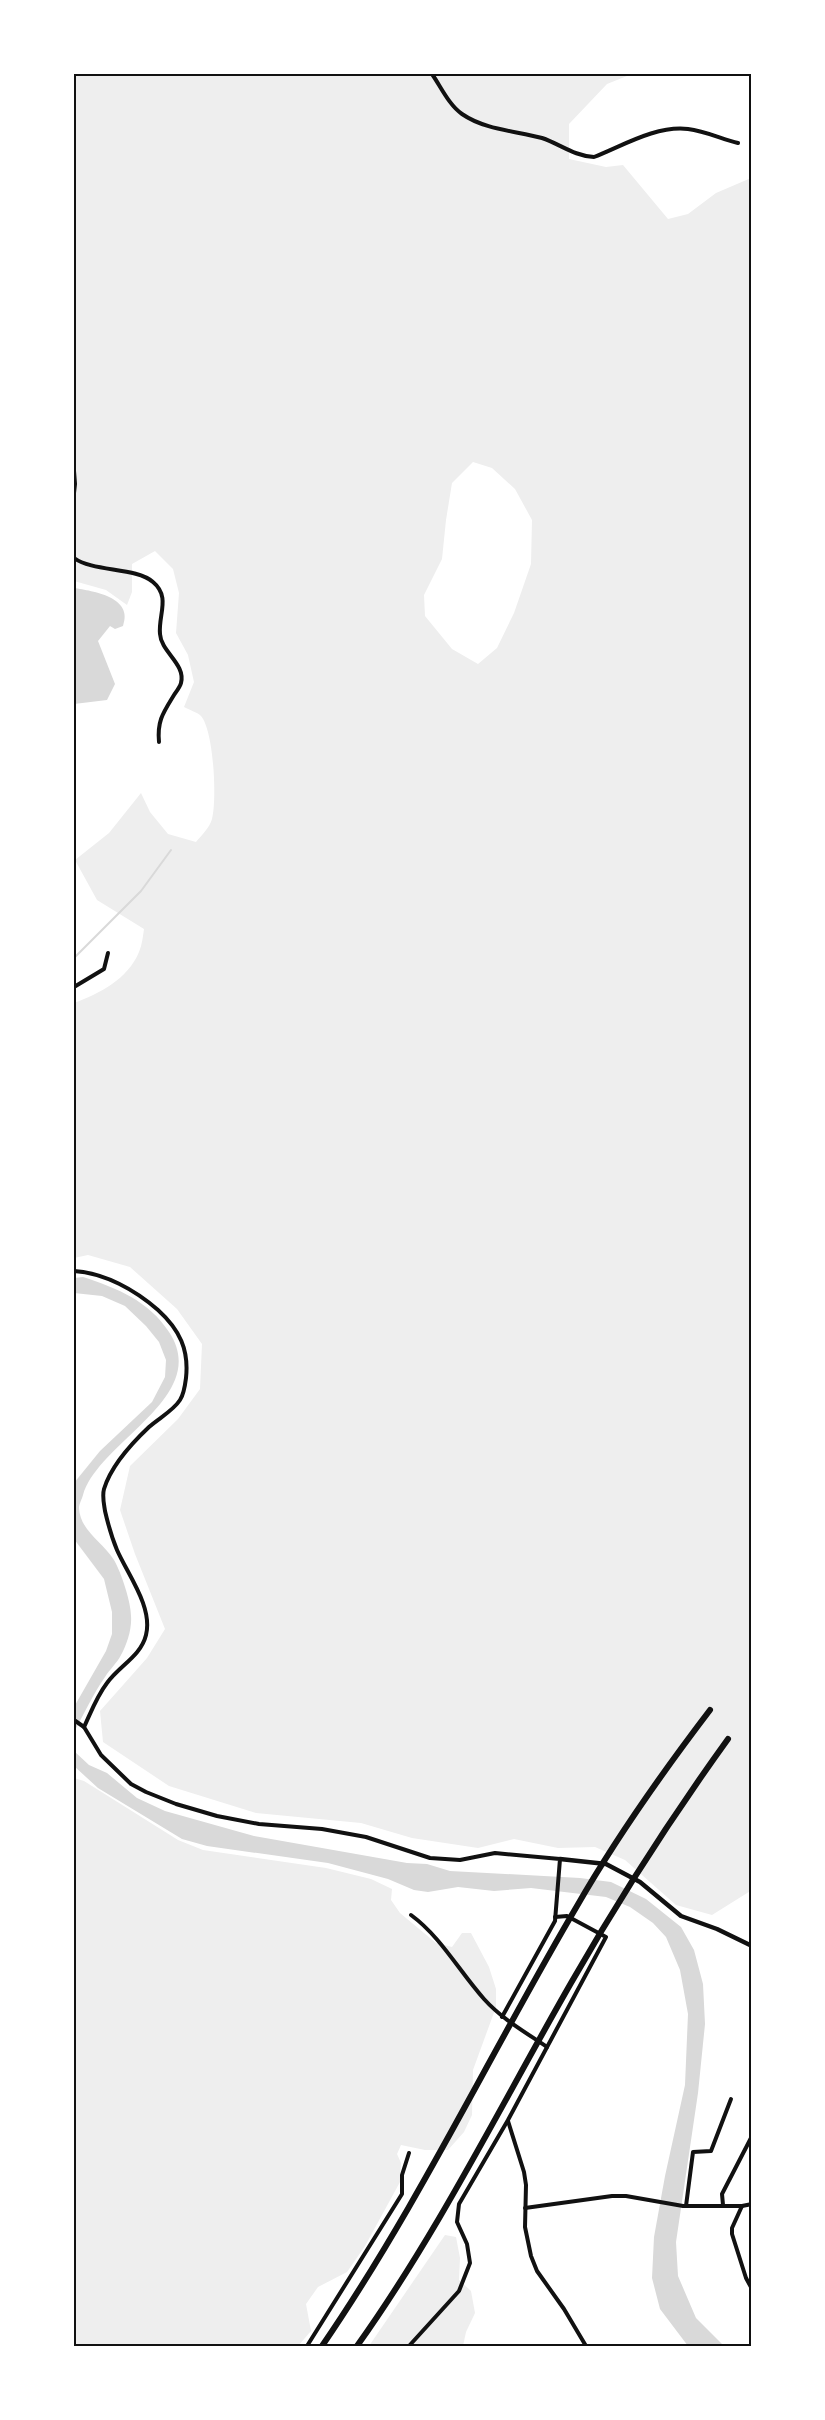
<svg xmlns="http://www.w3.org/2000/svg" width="825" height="2420" viewBox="0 0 825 2420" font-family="Cabin,sans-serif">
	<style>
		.green { fill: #eee; fill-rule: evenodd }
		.water { fill: #d9d9d9 }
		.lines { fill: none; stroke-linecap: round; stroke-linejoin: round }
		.stream { stroke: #d9d9d9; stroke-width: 2 }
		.minor { stroke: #111; stroke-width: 4 }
		.tertiary { stroke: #111; stroke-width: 4.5 }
		.motorway { stroke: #111; stroke-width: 6 }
		.neatline { fill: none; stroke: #111; stroke-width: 2 }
	</style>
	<rect width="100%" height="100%" fill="#fff"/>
	<g class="green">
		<path d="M74 74H632L607 84 569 124V159L606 167 623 165 668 219 688 214 716 193 751 178 752 1890 712 1915 676 1905 625 1860 595 1847 558 1848 514 1839 478 1848 412 1838 361 1823 256 1813 169 1786 103 1742 100 1711 147 1658 165 1629 135 1554 120 1510 130 1466 178 1419 200 1389 202 1344 177 1309 130 1267 88 1255 74 1258V1003C99 994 128 979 139 952 142 945 143 936 144 929L97 900 75 860 109 833 141 793 150 812 168 834 196 842C201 836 210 827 212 819 217 800 214 731 201 716 197 712 189 710 184 707L194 682 188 655 176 633 179 593 173 569 155 551 132 564V592L127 605 106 590 74 581V187L76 184 74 155ZM473 462 492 468 515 489 532 520 531 564 514 613 497 648 478 664 452 649 425 616 424 595 442 559 446 520 452 483Z"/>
		<path d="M74 1778 84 1781 178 1840 203 1850 326 1868 371 1879 392 1889 391 1900 400 1913 436 1943 452 1947 462 1933H471L489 1967 496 1989V2007L473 2070 472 2115 464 2132 448 2150H425L401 2145 397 2154 401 2163 400 2182 365 2246 347 2272 318 2287 306 2304 311 2331 298 2346H74Z"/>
		<path d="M445 2235 456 2237 460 2258 459 2280 471 2291 475 2313 466 2332 463 2346H369Z"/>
	</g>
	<g class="water">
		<path d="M74 588C93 591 134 597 123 626L115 629 110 626 98 641 115 684 107 700 74 704Z"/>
		<path d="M83 1277C117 1288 149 1301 169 1332 212 1397 99 1441 83 1495 82 1499 79 1504 79 1508 80 1531 103 1542 114 1560 121 1572 131 1602 131 1616 132 1629 127 1644 121 1655 117 1663 110 1669 105 1677 93 1694 84 1714 74 1732V1707L106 1651 112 1634V1612L104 1579 74 1539V1483L100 1451 152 1402 165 1377 166 1360 159 1342 146 1326 125 1306 102 1296 74 1293V1278Z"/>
		<path d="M74 1751 89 1765 107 1773 137 1798 165 1811 254 1836 407 1863 427 1864 450 1871 580 1878 611 1882 646 1899 681 1927 694 1950 703 1984 705 2024 698 2093 676 2242 678 2276 696 2318 724 2346H688L660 2309 652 2278 654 2237 665 2176 685 2085 688 2014 680 1970 666 1937 653 1923 630 1907 606 1897 531 1888 494 1891 458 1887 428 1892 414 1890 388 1879 328 1863 207 1846 182 1839 98 1788 74 1766Z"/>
	</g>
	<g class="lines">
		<path class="stream" d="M74 958 141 891 171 850"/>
		<g class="minor">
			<path d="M432 74C441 87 449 105 462 114 485 130 517 131 542 138 560 144 574 156 594 157 622 146 657 125 688 129 705 131 722 139 738 143"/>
			<path d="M74 471 75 484 74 493"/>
			<path d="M74 558C93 572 136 567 153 582 171 597 158 615 160 634 161 652 186 664 181 683 180 687 176 692 174 695 163 713 157 721 159 742"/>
			<path d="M74 987 104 969 108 953"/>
			<path d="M74 1271C105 1273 135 1290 158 1310 180 1330 189 1350 186 1378 185 1386 184 1394 180 1400 173 1411 159 1418 149 1427 132 1443 111 1466 104 1489 102 1496 104 1504 105 1511 108 1524 112 1538 117 1550 128 1575 153 1607 146 1635 141 1656 119 1666 107 1683 97 1696 91 1712 84 1727"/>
			<path d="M74 1720 84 1727 101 1755 131 1784 146 1792 176 1804 217 1816 259 1824 322 1829 366 1837 430 1858 460 1860 495 1853 560 1859 555 1921 502 2017"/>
			<path d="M411 1915C441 1937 459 1971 484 1999 502 2019 525 2032 547 2047"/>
			<path d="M752 2080V2090"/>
			<path d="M508 2121 524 2172 526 2185 525 2227 531 2256 537 2271 564 2309 586 2346"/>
			<path d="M723 2205 722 2194 752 2136"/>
			<path d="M686 2206 693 2152 711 2151 731 2099"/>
			<path d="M742 2206 732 2228V2234L746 2278 752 2289"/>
			<path d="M525 2208 612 2196H626L683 2206H742L752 2204"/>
			<path d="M307 2346 402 2194V2175L409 2153"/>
			<path d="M409 2346 459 2291 470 2263 467 2244 457 2222 459 2204 508 2120 606 1937 567 1916 555 1917"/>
		</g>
		<path class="tertiary" d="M560 1859 606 1864 640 1882 681 1916 717 1929 752 1946"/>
		<g class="motorway">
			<path d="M322 2346C418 2206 491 2052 577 1906 616 1838 662 1773 710 1710"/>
			<path d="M357 2346C439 2231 501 2105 571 1983 619 1899 671 1818 728 1739"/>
		</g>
	</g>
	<rect width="825" height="2420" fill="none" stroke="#ffffff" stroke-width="150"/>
	<rect x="75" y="75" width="675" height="2270" class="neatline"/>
</svg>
